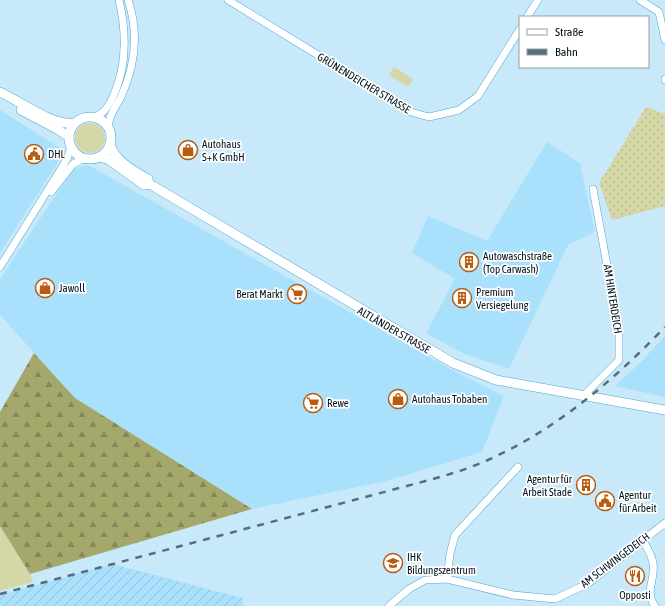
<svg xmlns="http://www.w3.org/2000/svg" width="665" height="606" viewBox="0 0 665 606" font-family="'Asap Condensed',sans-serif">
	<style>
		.built { fill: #a9e1fd }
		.industrial { fill: url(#industrial-furrows) }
		.green { fill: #d5d8a6 }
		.forest { fill: url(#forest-firs) }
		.garden { fill: url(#garden-dots) }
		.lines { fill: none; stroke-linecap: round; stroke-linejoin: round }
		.street-casing { stroke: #4ca8d1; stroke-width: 8 }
		.secondary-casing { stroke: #4ca8d1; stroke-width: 10 }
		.street { stroke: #fff; stroke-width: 7 }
		.secondary { stroke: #fff; stroke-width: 9 }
		.rail { stroke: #566e7b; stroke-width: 2.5; stroke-dasharray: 7 7; stroke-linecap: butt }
		.labels { text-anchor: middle; stroke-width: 3.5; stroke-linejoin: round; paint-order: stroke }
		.street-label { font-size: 11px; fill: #01121b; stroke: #fff }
		.poi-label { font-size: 11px; fill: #01121b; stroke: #fff; text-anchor: start }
	</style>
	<defs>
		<pattern id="industrial-furrows" width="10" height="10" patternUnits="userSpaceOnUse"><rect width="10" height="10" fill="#a9e1fd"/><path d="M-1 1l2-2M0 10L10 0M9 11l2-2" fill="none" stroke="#90c0d8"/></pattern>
		<pattern id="forest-firs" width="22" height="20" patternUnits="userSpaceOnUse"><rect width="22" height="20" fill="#a5a86b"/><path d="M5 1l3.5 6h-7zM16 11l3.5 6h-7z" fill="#848757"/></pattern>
		<pattern id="garden-dots" width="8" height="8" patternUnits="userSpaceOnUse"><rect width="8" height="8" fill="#d5d8a6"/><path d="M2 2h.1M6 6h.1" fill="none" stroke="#b5b88e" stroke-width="1.8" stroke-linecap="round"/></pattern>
	</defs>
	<rect width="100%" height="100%" fill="#c7e9fa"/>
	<g class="built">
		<path d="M0 110 65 151 0 253Z"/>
		<path d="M547 142 580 163 595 232 568 245 509 369 464 354 426 333 455 279 412 253 428 216 487 241Z"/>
		<path d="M88 165 456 372 504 396 482 452 386 481 252 509 75 398 0 315V279L73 169Z"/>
		<path d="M665 336V397L615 386 640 363Z"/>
	</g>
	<path class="industrial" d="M113 564 242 598 244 606H0V595Z"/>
	<g class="green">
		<path d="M394 67 413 79 408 87 389 75Z"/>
		<circle cx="90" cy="138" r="15"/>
		<path d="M0 526 30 574 33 582 0 591Z"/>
	</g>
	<path class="forest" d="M34 353 75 398 252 509 30 574 0 526V412Z"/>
	<path class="garden" d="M646 107 665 114V206L612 220 599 183Z"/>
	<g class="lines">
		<g class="street-casing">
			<g id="street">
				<path d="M228 0 411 112 429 117 459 110 478 96 520 29"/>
				<path d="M640 0 659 12 665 40"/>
				<path d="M527 17 538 0"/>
				<path d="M665 80V79"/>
				<path d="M93 117C103 115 106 109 111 101 127 69 127 34 119 0"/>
				<path d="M109 128C107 117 116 107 121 97 135 66 139 32 128 0"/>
				<path d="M51 192 73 164 85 158"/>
				<path d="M0 267 67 159 71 147"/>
				<path d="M583 396 619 360V330L593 189"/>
				<path d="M643 540C646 547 652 555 653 563 656 578 644 592 655 606"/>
				<path d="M447 579 450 554 455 535 518 467"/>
				<path d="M389 606 409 589 425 580 447 579 513 595 555 599 587 584 665 523"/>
			</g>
		</g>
		<g class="secondary-casing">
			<g id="secondary">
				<path d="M0 92C20 101 52 126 74 123"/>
				<path d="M21 110 59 130 69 137"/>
				<circle cx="90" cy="138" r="21"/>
				<path d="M110 143C113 160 134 171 148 179L149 184 153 186 453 363 496 380 665 410"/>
				<path d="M98 157 108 159 144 185 149 184"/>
			</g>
		</g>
		<use href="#street" class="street"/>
		<use href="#secondary" class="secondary"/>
		<path class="rail" d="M0 594 403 487C433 479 462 472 490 459 557 429 615 379 665 327"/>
	</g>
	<defs>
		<g id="shop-ring" transform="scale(1)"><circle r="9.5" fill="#fff" stroke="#ba5b12" stroke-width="1.5"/><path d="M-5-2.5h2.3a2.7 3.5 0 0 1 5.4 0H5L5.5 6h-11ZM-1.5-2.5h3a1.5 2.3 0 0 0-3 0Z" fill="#ba5b12"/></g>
		<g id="civic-ring" transform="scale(1)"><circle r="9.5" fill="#fff" stroke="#ba5b12" stroke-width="1.5"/><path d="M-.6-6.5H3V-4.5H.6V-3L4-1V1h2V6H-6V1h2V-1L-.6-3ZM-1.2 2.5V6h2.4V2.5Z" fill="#ba5b12"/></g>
		<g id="building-ring" transform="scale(1)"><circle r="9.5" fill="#fff" stroke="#ba5b12" stroke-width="1.5"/><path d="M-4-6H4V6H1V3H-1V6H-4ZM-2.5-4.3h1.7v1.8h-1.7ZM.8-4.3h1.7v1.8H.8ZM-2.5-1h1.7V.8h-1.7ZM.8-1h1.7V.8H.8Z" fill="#ba5b12"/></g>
		<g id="supermarket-ring" transform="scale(1)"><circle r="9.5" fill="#fff" stroke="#ba5b12" stroke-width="1.5"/><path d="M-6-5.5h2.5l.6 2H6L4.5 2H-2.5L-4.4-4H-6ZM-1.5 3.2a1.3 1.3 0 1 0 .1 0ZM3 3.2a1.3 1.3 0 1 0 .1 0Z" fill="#ba5b12"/></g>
		<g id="school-ring" transform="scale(1)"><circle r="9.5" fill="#fff" stroke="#ba5b12" stroke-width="1.5"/><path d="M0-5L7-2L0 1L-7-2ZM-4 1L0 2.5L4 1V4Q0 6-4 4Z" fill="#ba5b12"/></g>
		<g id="restaurant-ring" transform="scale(1)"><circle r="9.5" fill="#fff" stroke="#ba5b12" stroke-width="1.5"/><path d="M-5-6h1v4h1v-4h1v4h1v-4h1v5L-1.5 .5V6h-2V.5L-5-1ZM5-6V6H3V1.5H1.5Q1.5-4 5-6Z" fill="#ba5b12"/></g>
	</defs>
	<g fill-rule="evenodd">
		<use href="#shop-ring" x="188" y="150"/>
		<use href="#civic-ring" x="34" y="154"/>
		<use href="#building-ring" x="469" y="262"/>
		<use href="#shop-ring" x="45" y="288"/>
		<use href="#supermarket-ring" x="297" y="294"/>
		<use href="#building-ring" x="462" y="298"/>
		<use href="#shop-ring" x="398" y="399"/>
		<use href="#supermarket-ring" x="313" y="403"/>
		<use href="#building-ring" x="586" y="485"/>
		<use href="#civic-ring" x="605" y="501"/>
		<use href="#school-ring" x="393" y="563"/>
		<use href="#restaurant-ring" x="635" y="576"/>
	</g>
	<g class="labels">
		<g class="street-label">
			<text transform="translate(364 83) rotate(31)" y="4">GRÜNENDEICHER STRASSE</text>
			<text transform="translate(613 299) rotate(81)" y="4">AM HINTERDEICH</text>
			<text transform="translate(394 330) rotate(30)" y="4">ALTLÄNDER STRASSE</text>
			<text transform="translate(615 560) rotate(-37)" y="4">AM SCHWINGEDEICH</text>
		</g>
		<g class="poi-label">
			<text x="202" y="148">Autohaus<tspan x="202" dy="13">S+K GmbH</tspan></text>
			<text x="48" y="158">DHL</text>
			<text x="483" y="260">Autowaschstraße<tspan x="483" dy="13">(Top Carwash)</tspan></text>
			<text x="59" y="292">Jawoll</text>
			<text x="476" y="296">Premium<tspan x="476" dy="13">Versiegelung</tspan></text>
			<text x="283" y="298" text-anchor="end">Berat Markt</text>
			<text x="412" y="403">Autohaus Tobaben</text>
			<text x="327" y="407">Rewe</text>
			<text x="572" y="483" text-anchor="end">Agentur für<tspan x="572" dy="13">Arbeit Stade</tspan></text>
			<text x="619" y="499">Agentur<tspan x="619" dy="13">für Arbeit</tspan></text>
			<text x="407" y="561">IHK<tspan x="407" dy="13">Bildungszentrum</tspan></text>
			<text x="635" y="599" text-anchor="middle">Opposti</text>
		</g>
	</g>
	<rect x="519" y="16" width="130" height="52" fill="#ffffff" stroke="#99a0a4"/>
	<rect x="527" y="29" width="20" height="6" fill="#ffffff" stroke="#99a0a4"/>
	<text x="555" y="36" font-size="12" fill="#01121b">Straße</text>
	<rect x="527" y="49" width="20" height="6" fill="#566e7b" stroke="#99a0a4"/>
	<text x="555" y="56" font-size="12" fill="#01121b">Bahn</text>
</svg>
